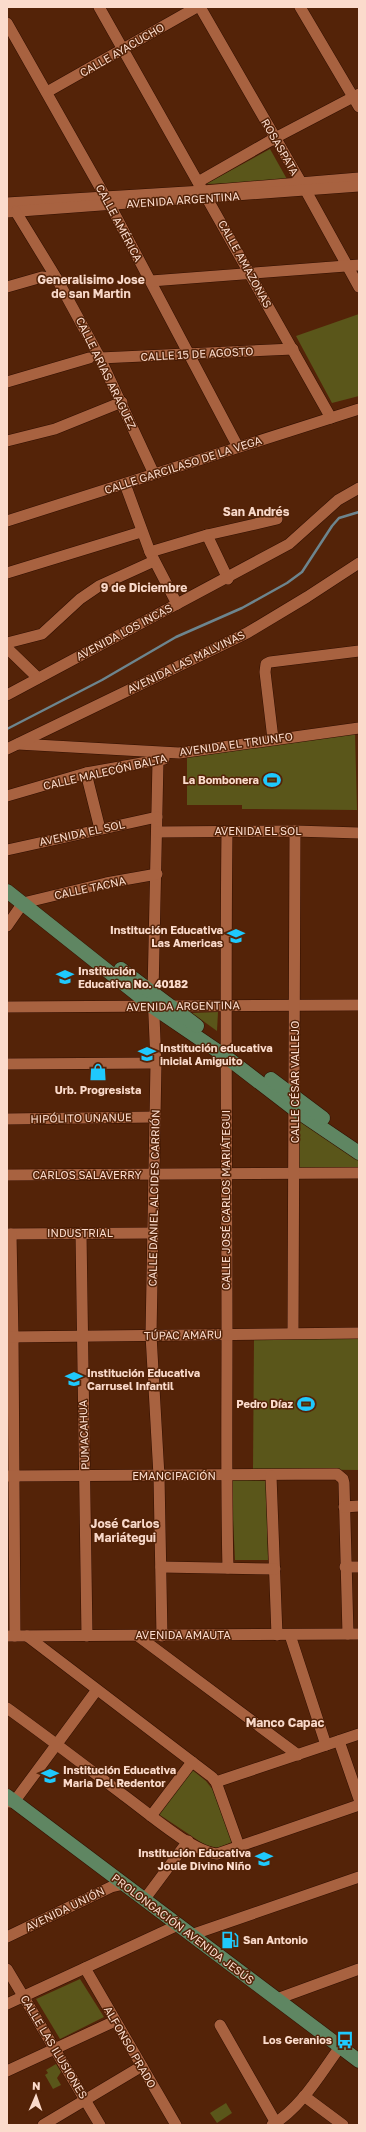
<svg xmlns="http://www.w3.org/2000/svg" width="366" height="2132" viewBox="0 0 366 2132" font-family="'Golos Text',sans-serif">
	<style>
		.green { fill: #5a561a }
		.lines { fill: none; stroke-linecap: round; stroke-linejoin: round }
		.stream { stroke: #6d858e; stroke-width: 2.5 }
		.minor-casing { stroke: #310f00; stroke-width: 12 }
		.major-casing { stroke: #310f00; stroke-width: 15 }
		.minor { stroke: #a86240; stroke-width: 11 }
		.major { stroke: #5f8662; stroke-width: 14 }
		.labels { text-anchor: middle; stroke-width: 3; stroke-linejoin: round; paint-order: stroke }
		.street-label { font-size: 11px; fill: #fbdbcc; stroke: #542308 }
		.poi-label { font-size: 11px; font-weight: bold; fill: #fbdbcc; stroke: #542308; text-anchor: end }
		.neighbourhood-label { font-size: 12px; font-weight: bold; fill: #f8d8c9; stroke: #542308 }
	</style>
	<rect width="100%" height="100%" fill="#542308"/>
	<g class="green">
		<path d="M270 149 288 181 206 184Z"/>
		<path d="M359 314V396L332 403 296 336Z"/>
		<path d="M355 732 357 810 242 809V805H187V756Z"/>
		<path d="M218 1012 217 1031 192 1013Z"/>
		<path d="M299 1116 359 1158V1168L298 1169Z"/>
		<path d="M254 1338 359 1339V1470L253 1469Z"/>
		<path d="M231 1479 266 1481 268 1560H235Z"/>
		<path d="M191 1769 206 1781 213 1790 232 1842 218 1848 205 1845 157 1813Z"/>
		<path d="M80 1979 104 2017 60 2039 36 1999Z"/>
		<path d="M56 2064 61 2072 57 2078 61 2085 53 2089 45 2075 48 2073 46 2070Z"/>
		<path d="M226 2103 232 2113 217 2123 210 2113Z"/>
	</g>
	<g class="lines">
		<path class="stream" d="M7 729 102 680 176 637 242 608 287 583 302 572 332 526 339 518 359 512"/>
		<g class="minor-casing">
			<g id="minor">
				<path d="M99 7 331 418"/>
				<path d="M200 7 306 191 359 287"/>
				<path d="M300 7 359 107"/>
				<path d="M7 23 110 205 238 447"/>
				<path d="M47 92 197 7"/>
				<path d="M198 182 275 138 359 94"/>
				<path d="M7 203 203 191 359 178"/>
				<path d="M7 212 359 186"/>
				<path d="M16 212 57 279 100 358 154 474"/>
				<path d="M151 281 359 265"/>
				<path d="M7 287 42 277 57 279"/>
				<path d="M100 358 293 349"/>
				<path d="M7 382 89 358"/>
				<path d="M7 441 55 429 122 402"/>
				<path d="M125 484 150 552 177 604"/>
				<path d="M7 521 359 409"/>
				<path d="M207 535 228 579"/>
				<path d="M150 552 207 535 277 519"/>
				<path d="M7 573 141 532"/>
				<path d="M7 643 42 634 80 599 99 586 154 561"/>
				<path d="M7 648 38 678"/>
				<path d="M7 695 289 544 338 500 359 488"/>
				<path d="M273 739 265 672 266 664 270 662 359 651"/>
				<path d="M18 744 179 753 359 728"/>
				<path d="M7 749 247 633 307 597 359 563"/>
				<path d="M158 761 153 993 156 1063 151 1335 159 1476 162 1636"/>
				<path d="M86 773 100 829"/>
				<path d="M7 796 86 773 164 759"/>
				<path d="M157 832 295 831 359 833"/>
				<path d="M227 832C225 999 227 1167 227 1335 227 1413 226 1490 228 1568"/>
				<path d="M7 850 157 817"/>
				<path d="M7 926 23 903 106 883 157 874"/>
				<path d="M7 1007 359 1005"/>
				<path d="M7 1064 156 1063"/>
				<path d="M7 1119 155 1117"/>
				<path d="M7 1175 359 1173"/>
				<path d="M81 1233 87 1636"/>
				<path d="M7 1234 153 1233"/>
				<path d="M11 1234 13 1337 15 1636"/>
				<path d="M293 1333 295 831"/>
				<path d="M8 1337 359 1333"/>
				<path d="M7 1476 337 1474 343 1479 344 1483 348 1634"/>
				<path d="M271 1476 277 1635"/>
				<path d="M344 1507 359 1506"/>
				<path d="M161 1567 275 1569"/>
				<path d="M345 1567H359"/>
				<path d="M290 1635 326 1745"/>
				<path d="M7 1636 359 1634"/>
				<path d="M27 1636 212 1777 216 1782 239 1846"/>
				<path d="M138 1636 298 1755"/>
				<path d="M7 1708C46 1736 84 1765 122 1794 146 1811 189 1850 217 1854L359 1805"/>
				<path d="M339 1741 359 1799"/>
				<path d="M216 1782 359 1734"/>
				<path d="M8 1802H14L96 1691"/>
				<path d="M151 1816 192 1762"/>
				<path d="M144 1900 188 1841"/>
				<path d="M191 1935 359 1877"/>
				<path d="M7 1937 111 1887 124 1884"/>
				<path d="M85 1968 176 2125"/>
				<path d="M7 1969 100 2125"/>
				<path d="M277 1999 359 1969"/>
				<path d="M7 2004 178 1925"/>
				<path d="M220 2025 276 2123"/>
				<path d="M7 2071 115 2021"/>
				<path d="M304 2096 343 2125"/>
				<path d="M43 2125 142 2066"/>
				<path d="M272 2125C302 2107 320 2074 340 2047"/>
			</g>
		</g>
		<g class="major-casing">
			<g id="major">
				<path d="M7 891 153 1007 225 1056 294 1109 359 1153"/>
				<path d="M121 969 197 1026"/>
				<path d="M271 1079 323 1118"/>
				<path d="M7 1796 359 2061"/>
			</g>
		</g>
		<use href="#minor" class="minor"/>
		<use href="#major" class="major"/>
	</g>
	<defs>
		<g id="stadium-bare" transform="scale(1.38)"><path d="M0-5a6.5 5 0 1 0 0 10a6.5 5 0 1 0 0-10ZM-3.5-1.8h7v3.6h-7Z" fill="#1fc9fd" stroke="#542308" stroke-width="2.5" paint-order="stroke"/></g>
		<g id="school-bare" transform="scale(1.38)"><path d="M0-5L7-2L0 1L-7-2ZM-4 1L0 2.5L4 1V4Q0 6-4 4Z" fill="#1fc9fd" stroke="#542308" stroke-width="2.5" paint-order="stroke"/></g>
		<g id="shop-bare" transform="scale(1.38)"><path d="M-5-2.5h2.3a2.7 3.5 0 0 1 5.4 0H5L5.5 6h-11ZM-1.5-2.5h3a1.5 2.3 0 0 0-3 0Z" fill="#1fc9fd" stroke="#542308" stroke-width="2.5" paint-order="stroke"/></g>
		<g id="fuel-bare" transform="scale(1.38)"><path d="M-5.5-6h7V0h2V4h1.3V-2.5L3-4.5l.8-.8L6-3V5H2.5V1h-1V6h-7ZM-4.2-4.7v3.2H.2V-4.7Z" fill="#1fc9fd" stroke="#542308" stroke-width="2.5" paint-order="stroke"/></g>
		<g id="bus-bare" transform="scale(1.38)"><path d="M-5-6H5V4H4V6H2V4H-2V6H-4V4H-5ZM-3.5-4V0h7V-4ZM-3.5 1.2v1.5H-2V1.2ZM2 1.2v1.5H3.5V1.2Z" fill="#1fc9fd" stroke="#542308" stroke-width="2.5" paint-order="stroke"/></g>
	</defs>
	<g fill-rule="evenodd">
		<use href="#stadium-bare" x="272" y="780"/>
		<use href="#school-bare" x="236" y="936"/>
		<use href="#school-bare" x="65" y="977"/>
		<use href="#school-bare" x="147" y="1054"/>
		<use href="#shop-bare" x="98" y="1072"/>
		<use href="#school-bare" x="74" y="1379"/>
		<use href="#stadium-bare" x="306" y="1404"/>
		<use href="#school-bare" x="50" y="1776"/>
		<use href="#school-bare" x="264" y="1859"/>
		<use href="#fuel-bare" x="230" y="1940"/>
		<use href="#bus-bare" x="345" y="2040"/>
	</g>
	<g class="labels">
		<g class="street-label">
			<text transform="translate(122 50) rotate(-30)" y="4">CALLE AYACUCHO</text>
			<text transform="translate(280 147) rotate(60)" y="4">ROSASPATA</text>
			<text transform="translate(183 200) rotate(-4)" y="4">AVENIDA ARGENTINA</text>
			<text transform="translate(119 223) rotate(62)" y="4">CALLE AMÉRICA</text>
			<text transform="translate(245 264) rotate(61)" y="4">CALLE AMAZONAS</text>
			<text transform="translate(197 354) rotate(-3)" y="4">CALLE 15 DE AGOSTO</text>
			<text transform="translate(106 373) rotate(64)" y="4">CALLE ARIAS ARAGUEZ</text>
			<text transform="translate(183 465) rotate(-18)" y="4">CALLE GARCILASO DE LA VEGA</text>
			<text transform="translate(124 632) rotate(-28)" y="4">AVENIDA LOS INCAS</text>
			<text transform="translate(186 662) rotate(-26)" y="4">AVENIDA LAS MALVINAS</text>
			<text transform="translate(236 744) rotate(-8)" y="4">AVENIDA EL TRIUNFO</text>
			<text transform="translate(105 772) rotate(-13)" y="4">CALLE MALECÓN BALTA</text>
			<text x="258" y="835">AVENIDA EL SOL</text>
			<text transform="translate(82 833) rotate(-12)" y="4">AVENIDA EL SOL</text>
			<text transform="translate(90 888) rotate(-12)" y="4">CALLE TACNA</text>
			<text transform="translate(183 1006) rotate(-1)" y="4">AVENIDA ARGENTINA</text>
			<text transform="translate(295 1082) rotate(-90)" y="4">CALLE CÉSAR VALLEJO</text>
			<text transform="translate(81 1118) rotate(-1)" y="4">HIPÓLITO UNANUE</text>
			<text x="87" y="1179">CARLOS SALAVERRY</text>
			<text transform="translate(154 1198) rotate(-89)" y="4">CALLE DANIEL ALCIDES CARRIÓN</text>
			<text transform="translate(226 1200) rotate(-90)" y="4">CALLE JOSÉ CARLOS MARIÁTEGUI</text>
			<text x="80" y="1237">INDUSTRIAL</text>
			<text transform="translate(183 1335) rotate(-1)" y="4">TÚPAC AMARU</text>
			<text transform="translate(84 1435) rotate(-92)" y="4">PUMACAHUA</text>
			<text x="174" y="1480">EMANCIPACIÓN</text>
			<text x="183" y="1639">AVENIDA AMAUTA</text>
			<text transform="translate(65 1909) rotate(-26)" y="4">AVENIDA UNIÓN</text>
			<text transform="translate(183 1929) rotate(37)" y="4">PROLONGACIÓN AVENIDA JESÚS</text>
			<text transform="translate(54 2047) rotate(59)" y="4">CALLE LAS ILUSIONES</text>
			<text transform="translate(130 2047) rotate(60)" y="4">ALFONSO PRADO</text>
		</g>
		<g class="poi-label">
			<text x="259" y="784">La Bombonera</text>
			<text x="223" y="934">Institución Educativa<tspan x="223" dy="13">Las Americas</tspan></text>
			<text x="78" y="975" text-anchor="start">Institución<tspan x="78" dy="13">Educativa No. 40182</tspan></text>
			<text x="160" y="1052" text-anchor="start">Institución educativa<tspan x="160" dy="13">inicial Amiguito</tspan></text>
			<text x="98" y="1094" text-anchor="middle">Urb. Progresista</text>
			<text x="87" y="1377" text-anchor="start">Institución Educativa<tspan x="87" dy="13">Carrusel Infantil</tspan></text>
			<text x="293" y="1408">Pedro Díaz</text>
			<text x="63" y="1774" text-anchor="start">Institución Educativa<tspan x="63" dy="13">Maria Del Redentor</tspan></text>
			<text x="251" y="1857">Institución Educativa<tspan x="251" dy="13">Joule Divino Niño</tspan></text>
			<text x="243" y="1944" text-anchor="start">San Antonio</text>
			<text x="332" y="2044">Los Geranios</text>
		</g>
		<g class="neighbourhood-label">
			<text x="91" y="284">Generalisimo Jose<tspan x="91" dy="14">de san Martin</tspan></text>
			<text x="256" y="516">San Andrés</text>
			<text x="144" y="592">9 de Diciembre</text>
			<text x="125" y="1528">José Carlos<tspan x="125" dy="14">Mariátegui</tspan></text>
			<text x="285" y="1727">Manco Capac</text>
		</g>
	</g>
	<rect width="366" height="2132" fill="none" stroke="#fbdbcc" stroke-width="16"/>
	<g transform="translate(36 2096) rotate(2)" stroke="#542308" stroke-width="3" paint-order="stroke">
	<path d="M0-3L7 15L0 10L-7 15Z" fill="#fbdbcc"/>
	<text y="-6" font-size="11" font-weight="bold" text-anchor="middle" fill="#fbdbcc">N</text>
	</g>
</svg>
